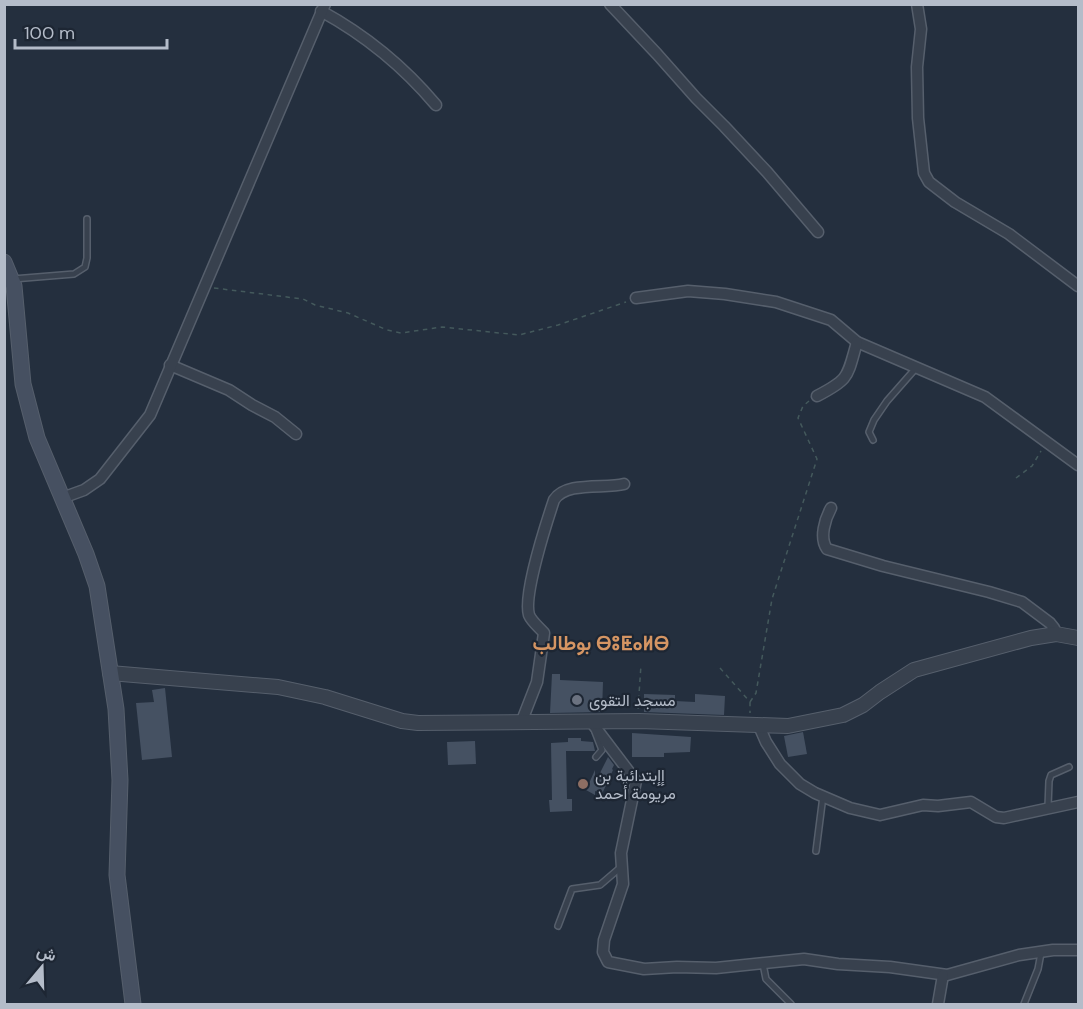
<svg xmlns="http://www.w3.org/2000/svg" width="1083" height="1009" viewBox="0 0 1083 1009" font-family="'DM Sans',Vazirmatn,'Noto Sans Tifinagh',sans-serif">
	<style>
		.building { fill: #455162 }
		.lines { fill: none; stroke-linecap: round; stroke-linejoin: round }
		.service-casing { stroke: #565f6c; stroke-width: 8 }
		.minor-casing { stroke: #565f6c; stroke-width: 13 }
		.tertiary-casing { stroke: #565f6c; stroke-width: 16 }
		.secondary-casing { stroke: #565f6c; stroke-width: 17 }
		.path { stroke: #44595c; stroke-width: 1.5; stroke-dasharray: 4.5 4.5; stroke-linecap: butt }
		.service { stroke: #38414e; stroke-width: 5 }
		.minor { stroke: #38414e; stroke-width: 10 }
		.tertiary { stroke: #38414e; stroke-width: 14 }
		.secondary { stroke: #465061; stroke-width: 15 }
		.worship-dot { fill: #6b7280; stroke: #1d2633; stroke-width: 2 }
		.education-dot { fill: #8d6e63; stroke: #1d2633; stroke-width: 2 }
		.labels { text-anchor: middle; stroke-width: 4.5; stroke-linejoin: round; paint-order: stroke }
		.poi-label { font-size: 16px; fill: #b4bcc9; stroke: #1d2633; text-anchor: start }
		.quarter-label { font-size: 20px; font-weight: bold; fill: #d59563; stroke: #1d2633 }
	</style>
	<rect width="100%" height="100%" fill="#242f3e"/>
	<g class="building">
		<path d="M552 674H560V680L603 682 602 712 550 713Z"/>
		<path d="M165 688 172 757 142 760 136 703 154 702 152 690Z"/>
		<path d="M644 694 675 695V701L695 702V694L725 696 724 715 644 712Z"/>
		<path d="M803 732 807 754 788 757 784 736Z"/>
		<path d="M632 733 691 737 690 752 664 753V757H632Z"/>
		<path d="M568 738H581V741L593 742 595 751H566L567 799H572V811L550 812 549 800H552L551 743 568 742Z"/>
		<path d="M475 741 476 764 448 765 447 742Z"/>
		<path d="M608 757 614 765 612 769 613 770 602 794 595 791V795L586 790 595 770V783Z"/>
	</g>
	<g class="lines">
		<g class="service-casing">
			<g id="service">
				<path d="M13 279 74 274 85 267 87 258V219"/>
				<path d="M873 440 869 432 874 420 887 401 916 368"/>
				<path d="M595 732 602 750 596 757"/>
				<path d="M1048 807 1049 781 1051 775 1069 767"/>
				<path d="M816 851 823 796"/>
				<path d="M558 926 572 889 600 885 621 867"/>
				<path d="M763 964 766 979 791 1004"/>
				<path d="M1024 1004 1038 969 1041 953"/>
			</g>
		</g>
		<g class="minor-casing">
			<g id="minor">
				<path d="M610 4 657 54 696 98 724 126 767 172 818 232"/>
				<path d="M917 4 921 29 917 67 918 118 924 173 929 182 955 202 1009 234 1078 286"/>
				<path d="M321 11C365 35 404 67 436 105"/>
				<path d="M636 298 688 291 725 294 776 302 831 320 857 342 985 397 1078 465"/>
				<path d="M170 365 229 390 252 405 275 417 296 434"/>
				<path d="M817 396C850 379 847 377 857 342"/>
				<path d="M62 498 84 490 100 479 150 415 325 4"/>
				<path d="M831 508C825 519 819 538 827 549L883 566 989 592 1022 602 1050 623 1054 628 1056 634"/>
				<path d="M521 723 537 682 544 633C539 627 532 622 529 615 523 595 547 521 554 500 566 481 605 489 624 484"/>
				<path d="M592 723 636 781 621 853 623 884 604 940 603 952 608 962 644 969 677 967 716 968 804 959 838 964 890 967 947 975 1019 955 1053 950H1078"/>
				<path d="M759 726 766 742 780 764 800 784 815 793 850 808 880 815 923 805 938 806 971 802 996 817 1004 818 1078 802"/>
				<path d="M938 1004 943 975"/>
			</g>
		</g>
		<g class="tertiary-casing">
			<path id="tertiary" d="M110 673 278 687 325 697 402 721 418 723 639 721 788 726 843 715 863 705 880 692 914 670 1031 638 1056 634 1078 638"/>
		</g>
		<g class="secondary-casing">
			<path id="secondary" d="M4 262 14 286 23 384 37 438 86 554 97 586 116 709 120 780 117 875 133 1004"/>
		</g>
		<g class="path">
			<path d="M214 288 303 299 315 305 348 313 387 330 401 333 442 327 519 335 558 325 626 302"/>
			<path d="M1016 478 1032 466 1041 451"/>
			<path d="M720 668 750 702V713"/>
			<path d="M750 702 756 693 772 599 817 459 798 418 803 406 809 401"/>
			<path d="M638 709 641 665"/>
		</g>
		<use href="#service" class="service"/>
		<use href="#minor" class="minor"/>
		<use href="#tertiary" class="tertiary"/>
		<use href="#secondary" class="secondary"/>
	</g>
	<circle class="worship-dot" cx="577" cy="700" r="6"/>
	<circle class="education-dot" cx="583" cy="784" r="6"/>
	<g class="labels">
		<g class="poi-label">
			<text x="589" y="706">مسجد التقوى</text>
			<text x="595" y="781">إإبتدائية بن<tspan x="595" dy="18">مريومة أحمد</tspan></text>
		</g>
		<g class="quarter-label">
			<text x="601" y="650">بوطالب ⴱⵓⵟⴰⵍⴱ</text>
		</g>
	</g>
	<rect width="1083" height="1009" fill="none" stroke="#b4bcc9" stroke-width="12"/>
	<g transform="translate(42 967) rotate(19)" stroke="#1d2633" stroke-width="4.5" paint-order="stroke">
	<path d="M0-4.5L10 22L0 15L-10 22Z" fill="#b4bcc9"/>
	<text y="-9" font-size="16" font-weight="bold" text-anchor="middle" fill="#b4bcc9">ش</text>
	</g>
	<path d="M15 39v9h152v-9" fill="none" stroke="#b4bcc9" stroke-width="3"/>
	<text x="24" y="39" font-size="18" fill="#b4bcc9" stroke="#1d2633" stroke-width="4.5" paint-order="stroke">100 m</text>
</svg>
